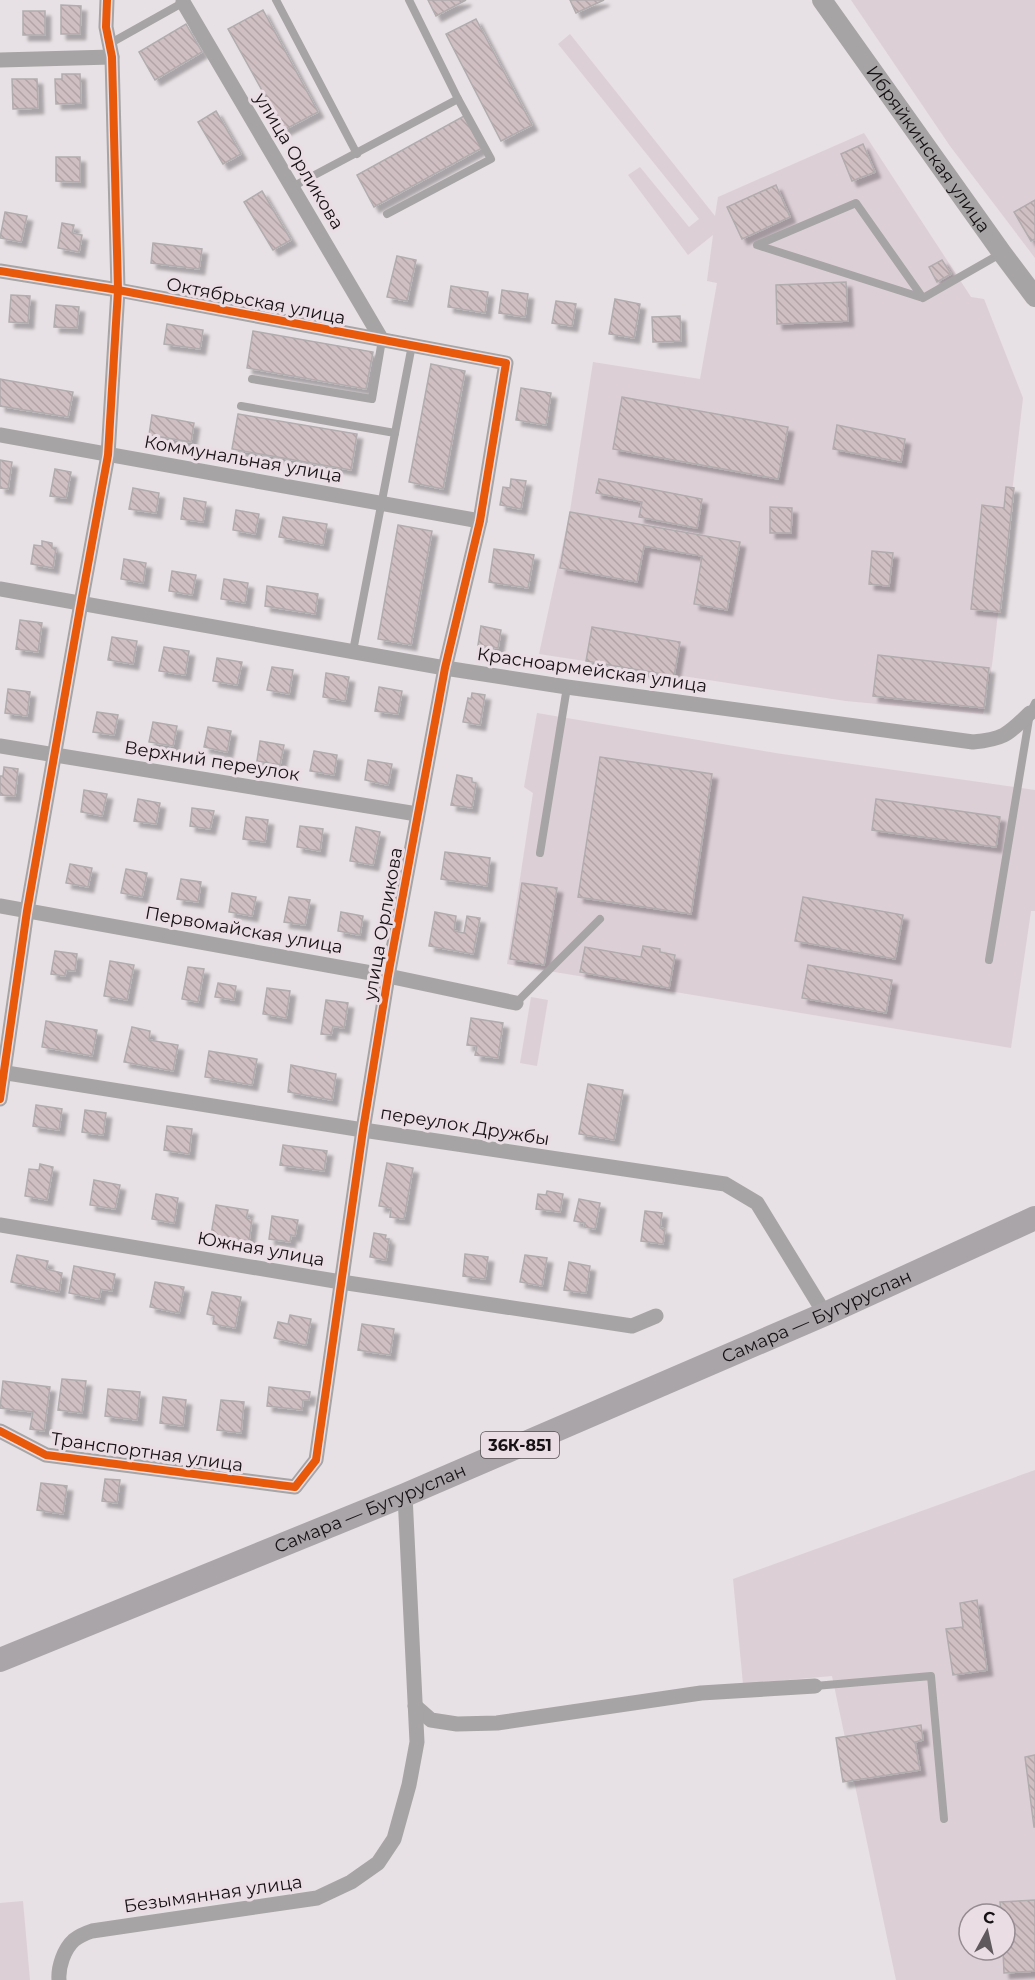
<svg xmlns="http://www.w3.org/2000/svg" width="1035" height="1980" viewBox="0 0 1035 1980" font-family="Montserrat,sans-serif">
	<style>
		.built { fill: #ddcfd6; fill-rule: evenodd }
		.building { fill: url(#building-back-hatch); stroke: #b1acae; stroke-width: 1.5; filter: url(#shadow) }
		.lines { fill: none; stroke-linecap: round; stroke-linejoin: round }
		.service { stroke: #a6a4a5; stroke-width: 8 }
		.minor { stroke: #a6a4a5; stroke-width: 15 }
		.tertiary { stroke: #a6a4a5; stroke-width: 20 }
		.primary { stroke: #a9a5a8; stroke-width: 24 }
		.cycleway-casing { stroke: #eadde4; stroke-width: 11 }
		.cycleway { stroke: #e8590c; stroke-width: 8 }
		.labels { text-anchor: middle; stroke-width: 6; stroke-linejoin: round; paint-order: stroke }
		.shield { fill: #eadde4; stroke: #564e52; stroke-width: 1.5 }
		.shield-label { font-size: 16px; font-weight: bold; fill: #161114 }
		.street-label { font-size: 18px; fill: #161114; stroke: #eadde4 }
	</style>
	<defs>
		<pattern id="building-back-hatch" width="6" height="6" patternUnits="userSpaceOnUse" patternTransform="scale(1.5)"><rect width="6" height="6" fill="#d0bfc2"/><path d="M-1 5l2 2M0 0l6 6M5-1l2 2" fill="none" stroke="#b2a3a6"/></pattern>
		<filter id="shadow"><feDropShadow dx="5.5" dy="5.5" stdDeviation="1.5" flood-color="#0004"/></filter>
	</defs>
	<rect width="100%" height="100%" fill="#e7e0e4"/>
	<g class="built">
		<path d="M851 0H1035V258L950 146Z"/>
		<path d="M570 34 715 216 718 197 864 133 971 297 984 299 1023 398 992 665 983 714 846 701 539 654 570 511 593 362 700 379 717 283 707 281 713 235 688 255 628 175 640 167 689 227 699 219 558 44Z"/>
		<path d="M537 713 782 754 1035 790V911H1031L1011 1048 507 964 533 793 524 787Z"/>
		<path d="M531 997 548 1000 537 1066 520 1063Z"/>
		<path d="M1035 1470V1980H896L832 1676 743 1684 733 1579ZM969 1914H1005V1950H969Z"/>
		<path d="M23 1901 30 1980H0V1903Z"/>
	</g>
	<g class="building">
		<path d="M428 0H466L436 16Z"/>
		<path d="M570 0H604L576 13Z"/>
		<path d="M61 5 81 6 80 34H61Z"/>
		<path d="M263 10 318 112 284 130 228 29Z"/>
		<rect x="23" y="11" width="22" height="24"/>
		<path d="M476 19 532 125 501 141 446 34Z"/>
		<path d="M186 24 202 52 155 80 139 52Z"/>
		<path d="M62 74H80L81 103 56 104 55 79H62Z"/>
		<path d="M12 79H37L38 108 13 109Z"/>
		<path d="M216 111 241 154 223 164 198 122Z"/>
		<path d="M464 116 482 148 374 207 357 175Z"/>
		<path d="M863 144 875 172 852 181 841 154Z"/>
		<path d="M56 157H80V182L56 181Z"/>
		<path d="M776 185 790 217 742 239 727 207Z"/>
		<path d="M262 191 291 240 273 250 244 202Z"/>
		<path d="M1035 200V239L1031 241 1014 212Z"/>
		<path d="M5 212 27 216 21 242 0 238Z"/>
		<path d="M62 223 74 225 72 233 82 235 79 252 58 248Z"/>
		<path d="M153 243 202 249 199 269 151 263Z"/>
		<path d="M397 256 416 260 407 301 387 297Z"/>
		<path d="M942 260 951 274 937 282 929 267Z"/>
		<path d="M846 282 848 321 777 324 776 285Z"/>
		<path d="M451 286 488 292 485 313 448 307Z"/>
		<path d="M502 290 528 294 525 317 499 313Z"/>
		<path d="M11 295 30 296 28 323 9 322Z"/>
		<path d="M615 299 640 304 634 338 609 334Z"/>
		<path d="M556 301 576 304 572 326 552 323Z"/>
		<path d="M56 305 79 307 77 328 54 327Z"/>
		<path d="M680 316 681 341 653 342 652 317Z"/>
		<path d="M167 324 203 330 200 349 164 344Z"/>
		<path d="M253 331 373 352 366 389 247 368Z"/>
		<path d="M431 364 465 371 443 489 409 482Z"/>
		<path d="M0 379 73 392 68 417 0 406Z"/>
		<path d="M521 388 551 393 546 425 516 420Z"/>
		<path d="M622 397 788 427 778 479 613 449Z"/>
		<path d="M238 414 357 434 351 470 232 449Z"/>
		<path d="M152 415 194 423 191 442 149 435Z"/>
		<path d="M837 425 905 439 901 462 833 449Z"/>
		<path d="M0 460 12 462 8 489 0 488Z"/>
		<path d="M55 469 71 472 66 498 50 496Z"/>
		<path d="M511 479 526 481 521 509 500 505 503 487 510 488Z"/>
		<path d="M599 479 702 499 697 528 639 517 642 502 596 493Z"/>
		<path d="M1006 487 1014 488 1000 612 971 609 982 505 1004 508Z"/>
		<path d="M133 488 159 493 156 513 129 509Z"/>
		<path d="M184 498 206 502 203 522 181 519Z"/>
		<path d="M770 507 792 508 791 533H770Z"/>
		<path d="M236 510 259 514 255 534 233 530Z"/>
		<path d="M570 512 740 542 727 610 694 604 702 556 644 546 637 582 560 568Z"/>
		<path d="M283 517 327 524 323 545 279 537Z"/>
		<path d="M398 525 432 531 411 645 378 639Z"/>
		<path d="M42 541 52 543V548H56L53 568 31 564 34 545 42 546Z"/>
		<path d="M494 549 534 555 528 588 489 582Z"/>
		<path d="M872 551 893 553 889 586 869 584Z"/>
		<path d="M124 559 146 563 143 583 121 579Z"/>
		<path d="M172 571 196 575 192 595 169 591Z"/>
		<path d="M224 579 248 583 245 603 221 599Z"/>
		<path d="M267 586 318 594 315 614 265 606Z"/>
		<path d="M20 620 42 623 38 652 16 649Z"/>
		<path d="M481 626 501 630 498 648 478 645Z"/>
		<path d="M592 627 680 642 674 676 586 661Z"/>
		<path d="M112 637 137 641 133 664 108 660Z"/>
		<path d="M164 647 189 651 185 675 159 671Z"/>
		<path d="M878 655 989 668 984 708 873 696Z"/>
		<path d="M217 658 242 662 237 685 213 681Z"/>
		<path d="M272 667 293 670 289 694 267 690Z"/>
		<path d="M326 673 349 677 345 701 323 697Z"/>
		<path d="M379 687 402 691 398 714 375 711Z"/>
		<path d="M8 689 30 692 27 716 5 713Z"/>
		<path d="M472 693 485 695 480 725 463 722 468 698 471 699Z"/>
		<path d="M97 712 118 715 114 735 93 732Z"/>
		<path d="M153 722 177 726 173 746 149 742Z"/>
		<path d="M208 727 231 731 227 752 204 747Z"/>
		<path d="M260 741 284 745 280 765 257 761Z"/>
		<path d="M314 751 337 755 334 775 310 771Z"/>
		<path d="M600 757 712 774 691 914 578 897Z"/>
		<path d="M368 760 392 764 388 785 365 780Z"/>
		<path d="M4 767 18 769 15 796 0 795V776H3Z"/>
		<path d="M457 775 472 778V782L476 783 472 808 451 805Z"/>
		<path d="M84 790 107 794 102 816 81 812Z"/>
		<path d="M138 799 160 803 156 824 134 821Z"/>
		<path d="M876 799 1000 817 996 847 872 830Z"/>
		<path d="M192 808 214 811 210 829 190 826Z"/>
		<path d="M246 817 268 820 265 842 243 839Z"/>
		<path d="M300 826 323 829 320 851 297 847Z"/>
		<path d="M356 827 380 832 373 865 350 861Z"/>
		<path d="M445 852 490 858 487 886 441 879Z"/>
		<path d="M70 864 92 868 88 887 66 883Z"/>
		<path d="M126 869 147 873 142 897 121 893Z"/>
		<path d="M181 879 201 882 198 902 177 899Z"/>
		<path d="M522 883 557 888 544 965 510 959Z"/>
		<path d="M232 893 256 897 252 916 229 912Z"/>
		<path d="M289 897 310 900 305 925 284 922Z"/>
		<path d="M803 897 903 915 895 959 795 941Z"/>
		<path d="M341 912 363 916 360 935 338 931Z"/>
		<path d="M435 912 456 916 454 931 464 933 467 916 480 918 473 954 429 946Z"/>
		<path d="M643 946 660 949V952L675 955 669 988 580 972 585 947 641 957Z"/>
		<path d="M55 951 77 954 75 971 66 970 65 976 51 974Z"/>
		<path d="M110 961 134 965 127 1000 104 996Z"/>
		<path d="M808 965 892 980 886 1013 802 998Z"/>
		<path d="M188 967 204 969 198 1002 182 999Z"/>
		<path d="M218 983 236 986 234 1000 215 997Z"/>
		<path d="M267 988 290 991 286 1018 263 1014Z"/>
		<path d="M326 1000 348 1003 344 1028 333 1026 331 1035 321 1034Z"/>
		<path d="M471 1018 503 1023 498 1058 475 1055 477 1046 467 1045Z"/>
		<path d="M46 1021 97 1030 92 1056 42 1047Z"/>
		<path d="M132 1027 150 1031 149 1040 178 1045 173 1071 124 1062Z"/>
		<path d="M209 1051 257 1059 252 1085 205 1077Z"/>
		<path d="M291 1065 336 1074 332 1100 288 1092Z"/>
		<path d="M588 1084 623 1090 614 1140 579 1134Z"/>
		<path d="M36 1105 62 1109 59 1130 33 1126Z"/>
		<path d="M85 1110 106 1113 103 1135 82 1132Z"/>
		<path d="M167 1126 192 1129 189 1154 164 1150Z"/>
		<path d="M283 1145 327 1151 324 1171 280 1165Z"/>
		<path d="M387 1163 413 1168 404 1219 390 1217 391 1208 379 1206Z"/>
		<path d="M40 1164 53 1167 47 1200 25 1196 29 1169 39 1170Z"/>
		<path d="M94 1180 120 1185 115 1209 90 1205Z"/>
		<path d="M547 1191 563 1194 560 1212 536 1209 538 1194 546 1195Z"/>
		<path d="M156 1194 178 1198 174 1223 152 1219Z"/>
		<path d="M579 1199 600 1203 595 1229 584 1227 585 1223 574 1221Z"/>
		<path d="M216 1205 248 1210 246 1218 252 1219 249 1241 211 1235Z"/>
		<path d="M645 1211 662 1213 660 1228 665 1229 663 1244 641 1241Z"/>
		<path d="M272 1216 298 1220 295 1236 291 1235 290 1242 269 1239Z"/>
		<path d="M374 1233 386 1235 385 1239H389L386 1260 370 1257Z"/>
		<path d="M465 1254 488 1257 485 1279 463 1276Z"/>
		<path d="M17 1255 48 1261 46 1269 62 1273 59 1292 11 1282Z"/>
		<path d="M525 1255 547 1258 542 1286 520 1282Z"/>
		<path d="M569 1262 590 1266 586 1293 564 1290Z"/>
		<path d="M74 1266 115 1274 112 1291 101 1289 99 1299 69 1293Z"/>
		<path d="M155 1282 184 1287 179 1313 150 1307Z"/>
		<path d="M212 1292 241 1297 235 1328 213 1324 214 1316 207 1314Z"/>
		<path d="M290 1315 311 1319 306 1345 274 1338 278 1322 288 1324Z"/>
		<path d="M362 1324 394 1329 390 1355 358 1350Z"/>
		<path d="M62 1379 86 1381 82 1413 58 1410Z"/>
		<path d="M3 1381 50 1387 44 1431 30 1429 33 1412 0 1408Z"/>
		<path d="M269 1387 310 1392 309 1400H303L302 1410 267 1406Z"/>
		<path d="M108 1389 140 1392 137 1420 105 1416Z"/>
		<path d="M163 1397 186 1400 183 1426 160 1423Z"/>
		<path d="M221 1400 244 1402 241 1433 217 1430Z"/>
		<path d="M105 1479 120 1480 117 1503 102 1501Z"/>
		<path d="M41 1483 67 1486 63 1514 37 1510Z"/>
		<path d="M977 1600 987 1670 953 1675 946 1629 963 1627 960 1603Z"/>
		<path d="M921 1725 923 1740 915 1742 920 1770 843 1782 836 1738Z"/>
		<path d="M1035 1755V1827H1034L1025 1757Z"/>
		<path d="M1035 1900V1971L1004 1973 1003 1950H1005V1914H1001L1000 1902Z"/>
	</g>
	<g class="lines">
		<g class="service">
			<path d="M276 0 357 154"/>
			<path d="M109 44 184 2"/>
			<path d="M292 187 458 99 409 0"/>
			<path d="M387 214 491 159 458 99"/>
			<path d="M923 298 757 245 856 203 923 298 1000 254"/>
			<path d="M252 379 372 399 382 340"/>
			<path d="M241 406 395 433"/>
			<path d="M353 651 412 345"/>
			<path d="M540 853 567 687"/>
			<path d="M989 960 1030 713 1035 703"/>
			<path d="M516 1003 600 919"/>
			<path d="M815 1686 931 1676 944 1819"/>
		</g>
		<g class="minor">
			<path d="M183 2 382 340"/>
			<path d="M0 60 112 57"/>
			<path d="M0 271 118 290 506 363 480 521 445 668 388 976 363 1130 316 1460 295 1487 46 1455 0 1431"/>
			<path d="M0 435 480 521"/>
			<path d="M0 589 445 668 567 687 973 742C1005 739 1008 734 1030 713"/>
			<path d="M0 746 417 814"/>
			<path d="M0 906 388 976 516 1003"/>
			<path d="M0 1072 363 1130 725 1184 757 1203 825 1314"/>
			<path d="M0 1099 27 911 81 603 108 455 118 290 112 57 106 27 107 0"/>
			<path d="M0 1225 341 1282 632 1326 656 1316"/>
			<path d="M415 1706 431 1720 457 1724 497 1723 701 1693 815 1686"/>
			<path d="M59 1980C58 1967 64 1949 74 1940 79 1936 86 1933 92 1931L317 1898 351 1882 378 1863 394 1839 409 1785 417 1742 405 1495"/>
		</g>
		<path class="tertiary" id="s1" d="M822 0 1002 253 1035 297"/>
		<path class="primary" id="s2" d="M0 1660 405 1495 825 1314 1035 1218"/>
		<g class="cycleway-casing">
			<g id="cycleway">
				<path d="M0 271 118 290 506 363 480 521 445 668 388 976 363 1130 316 1460 295 1487 46 1455 0 1431"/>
				<path d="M0 1099 27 911 81 603 108 455 118 290 112 57 106 27 107 0"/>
			</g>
		</g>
		<use href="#cycleway" class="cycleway"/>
	</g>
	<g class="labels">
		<rect class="shield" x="481" y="1432" width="78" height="26" rx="4.5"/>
		<g class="shield-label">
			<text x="520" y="1451">36К-851</text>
		</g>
		<g class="street-label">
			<text dy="6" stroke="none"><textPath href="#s1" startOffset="183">Ибряйкинская улица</textPath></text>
			<text transform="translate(299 161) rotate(59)" y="6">улица Орликова</text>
			<text transform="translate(256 301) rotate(11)" y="6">Октябрьская улица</text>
			<text transform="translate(243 459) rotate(10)" y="6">Коммунальная улица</text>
			<text transform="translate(592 670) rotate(8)" y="6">Красноармейская улица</text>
			<text transform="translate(212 761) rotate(9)" y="6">Верхний переулок</text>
			<text transform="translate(383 924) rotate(-80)" y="6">улица Орликова</text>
			<text transform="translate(244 930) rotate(10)" y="6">Первомайская улица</text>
			<text transform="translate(465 1126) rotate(9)" y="6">переулок Дружбы</text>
			<text transform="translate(261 1249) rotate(10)" y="6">Южная улица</text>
			<text dy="6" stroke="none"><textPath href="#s2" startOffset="886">Самара — Бугуруслан</textPath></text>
			<text transform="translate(147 1452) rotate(8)" y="6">Транспортная улица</text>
			<text dy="6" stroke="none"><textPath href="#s2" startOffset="400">Самара — Бугуруслан</textPath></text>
			<text transform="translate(213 1894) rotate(-8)" y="6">Безымянная улица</text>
		</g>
	</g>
	<g transform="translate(987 1932) rotate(8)"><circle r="28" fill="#eadde4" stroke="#958b91" stroke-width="1.5"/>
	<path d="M0-4.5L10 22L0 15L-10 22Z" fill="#5f595d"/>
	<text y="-9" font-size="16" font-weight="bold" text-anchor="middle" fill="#161114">С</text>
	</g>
</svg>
